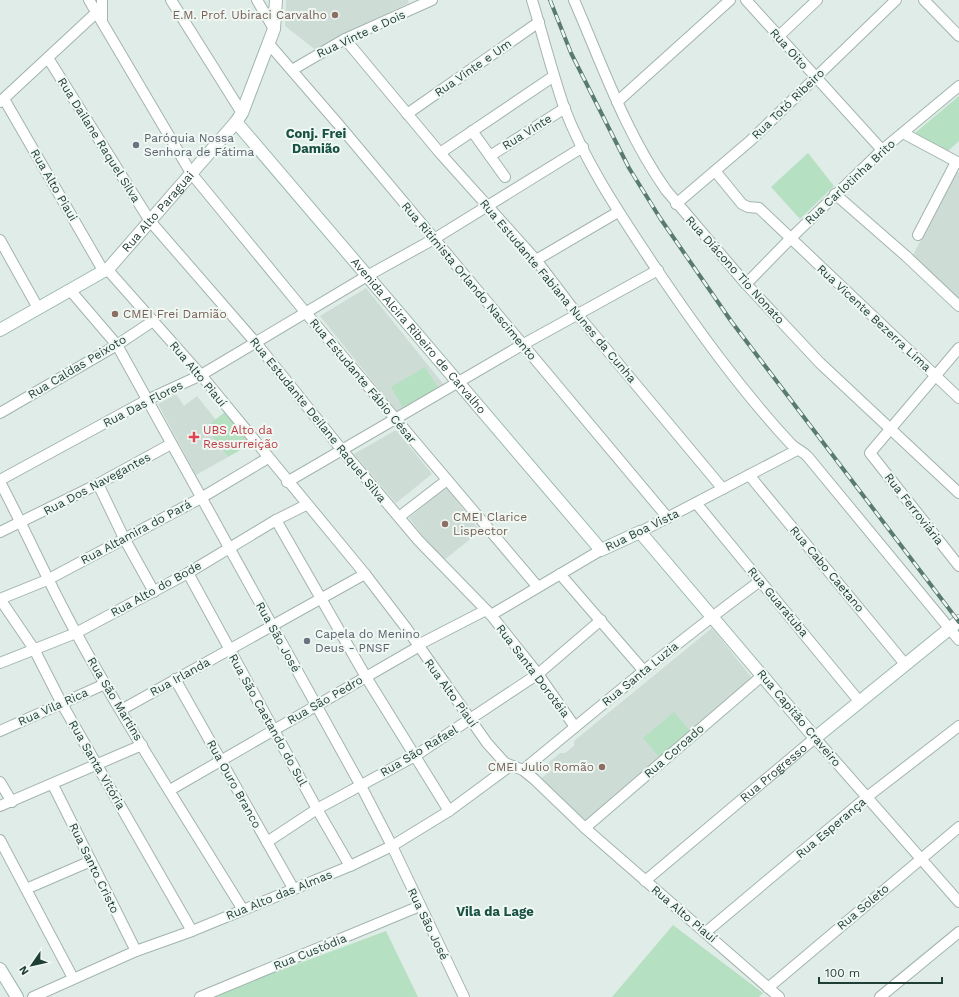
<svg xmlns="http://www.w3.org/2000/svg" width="959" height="997" viewBox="0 0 959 997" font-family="'Work Sans',sans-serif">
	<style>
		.built { fill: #cedcd6 }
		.green { fill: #b6e0c2 }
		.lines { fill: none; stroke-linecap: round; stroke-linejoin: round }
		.street-casing { stroke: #a2b4ae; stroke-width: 12 }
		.secondary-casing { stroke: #9db9af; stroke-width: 14 }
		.street { stroke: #fff; stroke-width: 10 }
		.secondary { stroke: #fff; stroke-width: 12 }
		.rail-casing { stroke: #597a71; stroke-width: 4 }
		.rail { stroke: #f0f8f4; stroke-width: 2.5; stroke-dasharray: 8; stroke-linecap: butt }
		.education-dot { fill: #8d6e63; stroke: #f0f8f4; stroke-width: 1.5 }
		.worship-dot { fill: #6b7280; stroke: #f0f8f4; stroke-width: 1.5 }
		.health-dot { fill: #e0444e; stroke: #f0f8f4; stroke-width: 1.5 }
		.labels { text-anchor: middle; stroke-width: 4; stroke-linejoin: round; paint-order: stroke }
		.education-label { font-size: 12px; fill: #785e54; stroke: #f0f8f4; text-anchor: end }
		.street-label { font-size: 12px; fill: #1f3e36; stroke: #f0f8f4 }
		.worship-label { font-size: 12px; fill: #5b616d; stroke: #f0f8f4; text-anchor: start }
		.health-label { font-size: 12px; fill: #be3a42; stroke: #f0f8f4; text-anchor: start }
		.neighbourhood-label { font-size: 13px; font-weight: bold; fill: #195244; stroke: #f0f8f4 }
	</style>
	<rect width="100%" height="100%" fill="#e0ece7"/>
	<g class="built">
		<path d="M286 0H408L409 3 335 38 317 51 285 26Z"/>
		<path d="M957 172 959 173V298L913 255Z"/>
		<path d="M366 288 444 385 398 413 320 316Z"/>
		<path d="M176 394 184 406 197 396 216 420 205 429 228 457 196 475 158 404Z"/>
		<path d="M396 430 432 474 396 503 354 454Z"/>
		<path d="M446 487 480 531 443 561 409 518Z"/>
		<path d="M712 628 753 679 587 822 540 779 552 770 547 764 560 753H565L574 746V741Z"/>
	</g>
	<g class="green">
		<path d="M959 96V141L947 152 915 133Z"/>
		<path d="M808 153 834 186 800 219 771 187Z"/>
		<path d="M425 367 438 388 404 409 391 387Z"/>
		<path d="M225 412 251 444 228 457 205 428Z"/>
		<path d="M674 712 691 732 660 758 643 738Z"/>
		<path d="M673 925 763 993 759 997H612Z"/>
		<path d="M386 931 418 997H213L236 987Z"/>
	</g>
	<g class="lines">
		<g class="street-casing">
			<g id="street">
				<path d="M89 0 191 173 306 313 537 586"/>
				<path d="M102 0V21"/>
				<path d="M171 0 242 113"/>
				<path d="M257 0 274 29"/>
				<path d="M532 0C543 36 552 72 564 107 585 163 622 217 655 267 697 329 740 389 791 444 797 450 803 451 808 457L959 640"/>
				<path d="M574 0C602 64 625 132 666 190L746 284 820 363 959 493"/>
				<path d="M746 0 882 150"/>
				<path d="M924 0 959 36"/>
				<path d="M778 37 817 0"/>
				<path d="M345 39 440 153 536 260 577 314 723 489"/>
				<path d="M269 44 339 125 668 518"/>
				<path d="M48 58 150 221 256 343 342 450 419 541 491 615 538 674 575 727"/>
				<path d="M292 70 345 39 432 0"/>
				<path d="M4 99 104 272"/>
				<path d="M0 102 97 12"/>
				<path d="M617 102 730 0"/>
				<path d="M407 114 539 22"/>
				<path d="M472 131 505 177"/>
				<path d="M903 133 959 163"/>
				<path d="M440 153 554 76"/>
				<path d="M490 156 565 108"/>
				<path d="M715 171 742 204 748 207 759 208 959 398"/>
				<path d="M835 194 906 256 959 306"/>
				<path d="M676 204 750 141 896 0"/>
				<path d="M918 235 956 162"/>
				<path d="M0 240 38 308"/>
				<path d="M536 260 618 212"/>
				<path d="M107 269 201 375 365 574 407 629 487 743 505 763 523 770 534 779 585 828 779 997"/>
				<path d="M746 284 790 239 882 150 959 86"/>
				<path d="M70 290 117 345 361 786 392 846 464 997"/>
				<path d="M959 348 870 453 959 566"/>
				<path d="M0 413 117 345 153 321"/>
				<path d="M749 475 905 664"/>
				<path d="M0 480 147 400 201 375 367 276 434 239 583 147"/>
				<path d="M0 482C26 531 48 582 75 631 127 726 186 817 243 910"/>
				<path d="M287 482 522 345 658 270"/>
				<path d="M98 484 124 538 154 592"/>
				<path d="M696 503 859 701"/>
				<path d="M399 517 447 480"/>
				<path d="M276 520 366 677 449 811"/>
				<path d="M0 532 98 484 171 444"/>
				<path d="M640 532 797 450"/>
				<path d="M188 573 317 809 350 866"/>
				<path d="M560 574 643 670"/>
				<path d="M0 599 34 649 62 704 192 931"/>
				<path d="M0 599 47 580 201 498 268 458"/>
				<path d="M491 615 601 550"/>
				<path d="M418 645 486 610"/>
				<path d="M0 663 76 633 188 573 276 520 306 505"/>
				<path d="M175 679 293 888"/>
				<path d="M121 710 365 574"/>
				<path d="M0 731 105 684"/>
				<path d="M523 770C601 706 678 641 760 581"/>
				<path d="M0 782 12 802"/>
				<path d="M53 785 136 951"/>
				<path d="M170 790 418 647"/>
				<path d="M0 806 142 745"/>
				<path d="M585 828 763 675"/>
				<path d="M0 840 73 978"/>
				<path d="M267 842 317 809 415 756 470 719 538 674 601 620"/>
				<path id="s1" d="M645 881 815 738 959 902"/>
				<path d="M26 889 91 861"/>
				<path d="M706 932 867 797 959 726"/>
				<path d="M768 988 959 827"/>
				<path d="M33 997 136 951 192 931 350 866 392 846 449 811 510 766"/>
				<path d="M200 997 420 906"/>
				<path d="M880 997 959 932"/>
			</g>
		</g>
		<g class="secondary-casing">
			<g id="secondary">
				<path id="s2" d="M236 122 601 550 640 532 815 738 959 621"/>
				<path id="s3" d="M0 330 109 268 236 122 242 113 274 29 276 0"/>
				<path d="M0 969 17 997"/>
			</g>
		</g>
		<use href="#street" class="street"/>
		<use href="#secondary" class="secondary"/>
		<g class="rail-casing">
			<path id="rail" d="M550 0 571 53 629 168 660 218 731 321 959 622"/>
		</g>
		<use href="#rail" class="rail"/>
	</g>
	<g class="education-dot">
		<circle cx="335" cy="15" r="4"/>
		<circle cx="115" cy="314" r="4"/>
		<circle cx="445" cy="524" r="4"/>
		<circle cx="602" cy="767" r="4"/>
	</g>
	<g class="worship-dot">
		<circle cx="136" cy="145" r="4"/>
		<circle cx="307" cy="641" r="4"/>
	</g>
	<path class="health-dot" d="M192 431h4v4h4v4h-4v4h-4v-4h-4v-4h4z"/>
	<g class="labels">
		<g class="education-label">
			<text x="327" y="19">E.M. Prof. Ubiraci Carvalho</text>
			<text x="123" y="318" text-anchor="start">CMEI Frei Damião</text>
			<text x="453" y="521" text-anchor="start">CMEI Clarice<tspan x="453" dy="14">Lispector</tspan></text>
			<text x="594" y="771">CMEI Julio Romão</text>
		</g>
		<g class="street-label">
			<text transform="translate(361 34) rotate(-25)" y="4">Rua Vinte e Dois</text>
			<text transform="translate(789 49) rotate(48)" y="4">Rua Oito</text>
			<text transform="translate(473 68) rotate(-35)" y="4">Rua Vinte e Um</text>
			<text transform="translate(788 104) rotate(-44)" y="4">Rua Totó Ribeiro</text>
			<text transform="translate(527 132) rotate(-32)" y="4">Rua Vinte</text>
			<text transform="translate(99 140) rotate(58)" y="4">Rua Dailane Raquel Silva</text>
			<text transform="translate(850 182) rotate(-43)" y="4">Rua Carlotinha Brito</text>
			<text transform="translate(54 185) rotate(60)" y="4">Rua Alto Piaui</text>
			<text dy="4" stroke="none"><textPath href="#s3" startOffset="200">Rua Alto Paraguai</textPath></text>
			<text transform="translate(735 270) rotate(48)" y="4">Rua Diácono Tio Nonato</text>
			<text transform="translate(469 281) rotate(50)" y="4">Rua Ritimista Orlando Nascimento</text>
			<text transform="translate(558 291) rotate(50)" y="4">Rua Estudante Fabiana Nunes da Cunha</text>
			<text transform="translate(874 318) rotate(43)" y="4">Rua Vicente Bezerra Lima</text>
			<text dy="4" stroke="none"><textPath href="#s2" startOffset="281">Avenida Alcira Ribeiro de Carvalho</textPath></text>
			<text transform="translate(77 367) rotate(-31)" y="4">Rua Caldas Peixoto</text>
			<text transform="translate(198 374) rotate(50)" y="4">Rua Alto Piauí</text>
			<text transform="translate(363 381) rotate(50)" y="4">Rua Estudante Fábio César</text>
			<text transform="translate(143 404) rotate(-27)" y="4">Rua Das Flores</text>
			<text transform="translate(318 420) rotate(51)" y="4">Rua Estudante Deilane Raquel Silva</text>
			<text transform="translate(97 484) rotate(-28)" y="4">Rua Dos Navegantes</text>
			<text transform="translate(914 509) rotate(52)" y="4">Rua Ferroviária</text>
			<text transform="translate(642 530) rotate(-26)" y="4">Rua Boa Vista</text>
			<text transform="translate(136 532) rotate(-28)" y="4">Rua Altamira do Pará</text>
			<text transform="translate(827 569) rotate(50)" y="4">Rua Cabo Caetano</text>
			<text transform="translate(156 589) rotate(-29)" y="4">Rua Alto do Bode</text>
			<text transform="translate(778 602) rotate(50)" y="4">Rua Guaratuba</text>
			<text transform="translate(278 637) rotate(61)" y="4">Rua São José</text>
			<text transform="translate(533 671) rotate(53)" y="4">Rua Santa Dorotéia</text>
			<text transform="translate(640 674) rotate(-39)" y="4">Rua Santa Luzia</text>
			<text transform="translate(180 677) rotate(-29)" y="4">Rua Irlanda</text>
			<text transform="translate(451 693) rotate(54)" y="4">Rua Alto Piauí</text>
			<text transform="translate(115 699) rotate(59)" y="4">Rua São Martins</text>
			<text transform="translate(325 700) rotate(-30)" y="4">Rua São Pedro</text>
			<text transform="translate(53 707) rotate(-24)" y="4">Rua Vila Rica</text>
			<text transform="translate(799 718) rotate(50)" y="4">Rua Capitão Craveiro</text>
			<text transform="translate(268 720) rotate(61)" y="4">Rua São Caetando do Sul</text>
			<text transform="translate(419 751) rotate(-31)" y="4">Rua São Rafael</text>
			<text transform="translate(674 751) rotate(-41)" y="4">Rua Coroado</text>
			<text transform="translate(97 765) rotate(60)" y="4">Rua Santa Vitória</text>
			<text dy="4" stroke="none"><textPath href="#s1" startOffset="168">Rua Progresso</textPath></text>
			<text transform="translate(234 784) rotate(61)" y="4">Rua Ouro Branco</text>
			<text transform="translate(831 828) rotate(-40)" y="4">Rua Esperança</text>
			<text transform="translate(94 868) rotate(64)" y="4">Rua Santo Cristo</text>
			<text transform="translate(279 895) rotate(-22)" y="4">Rua Alto das Almas</text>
			<text transform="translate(863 907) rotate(-40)" y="4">Rua Soleto</text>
			<text transform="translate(684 914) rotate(40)" y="4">Rua Alto Piauí</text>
			<text transform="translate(428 924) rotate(64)" y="4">Rua São José</text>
			<text transform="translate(310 952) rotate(-22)" y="4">Rua Custódia</text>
		</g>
		<g class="worship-label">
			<text x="144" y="142">Paróquia Nossa<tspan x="144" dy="14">Senhora de Fátima</tspan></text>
			<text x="315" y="638">Capela do Menino<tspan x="315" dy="14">Deus - PNSF</tspan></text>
		</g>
		<g class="health-label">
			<text x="203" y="434">UBS Alto da<tspan x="203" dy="14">Ressurreição</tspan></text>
		</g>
		<g class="neighbourhood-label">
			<text x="316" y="138">Conj. Frei<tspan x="316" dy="15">Damião</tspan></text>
			<text x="495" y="916">Vila da Lage</text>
		</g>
	</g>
	<g transform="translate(32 965) rotate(236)" stroke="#f0f8f4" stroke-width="3" paint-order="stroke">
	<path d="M0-3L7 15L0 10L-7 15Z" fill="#1f3e36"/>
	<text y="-6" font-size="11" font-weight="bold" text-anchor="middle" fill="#1f3e36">N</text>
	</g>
	<path d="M819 977v6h123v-6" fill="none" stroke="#1f3e36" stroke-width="2"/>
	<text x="825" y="977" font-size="12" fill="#1f3e36" stroke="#f0f8f4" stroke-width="3" paint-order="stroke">100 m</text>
</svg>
